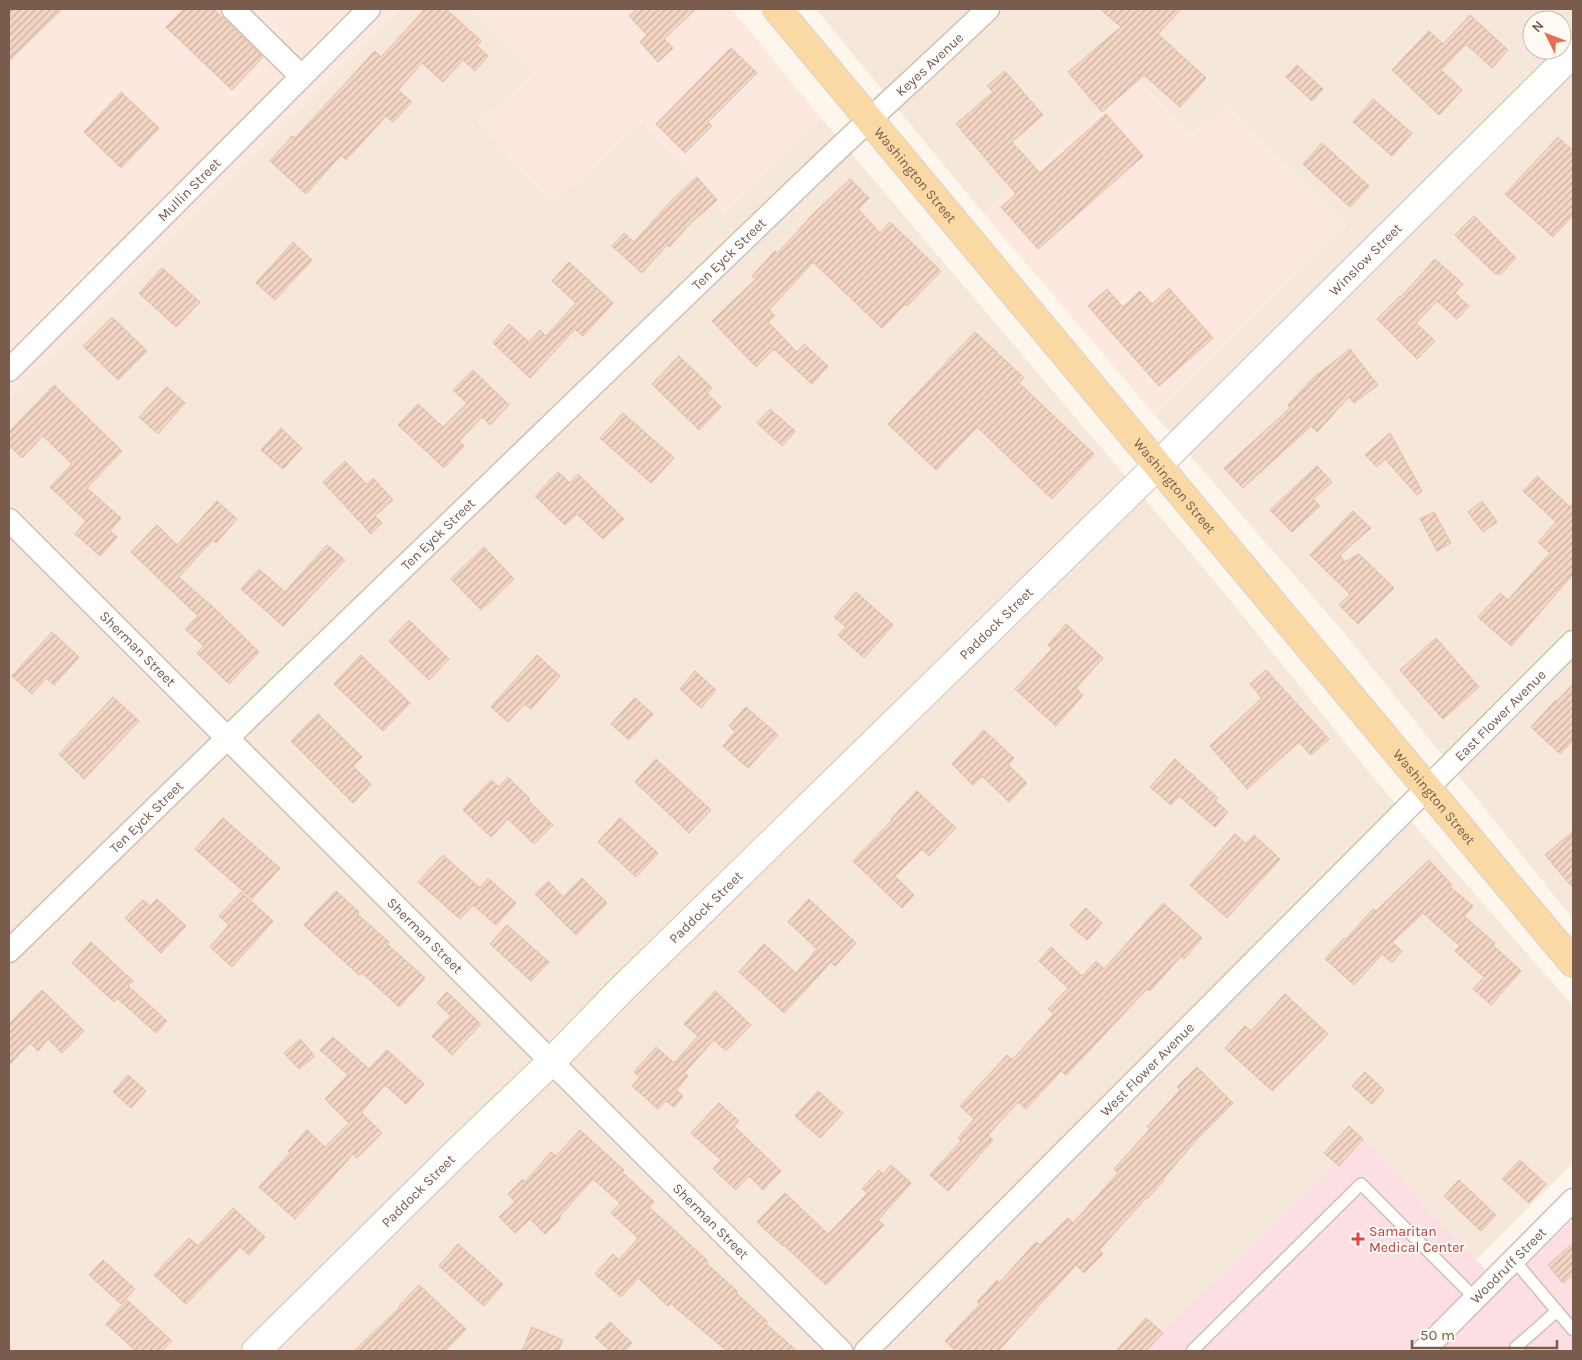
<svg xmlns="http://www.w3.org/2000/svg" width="1582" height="1360" viewBox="0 0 1582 1360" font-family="Karla,sans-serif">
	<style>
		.residential { fill: #f5e8da; fill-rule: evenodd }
		.commercial { fill: #fde8e0 }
		.medical { fill: #fbdfe3 }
		.building { fill: url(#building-hatch); stroke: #e6bba3 }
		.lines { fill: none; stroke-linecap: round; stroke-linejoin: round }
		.service-casing { stroke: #d1beb0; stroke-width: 14 }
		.minor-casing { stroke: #d1beb0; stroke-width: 25 }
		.tertiary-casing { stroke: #d1beb0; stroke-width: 30 }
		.secondary-casing { stroke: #d6c0b0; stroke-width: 30 }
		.primary-casing { stroke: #dad1cd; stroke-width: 30 }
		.service { stroke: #fff; stroke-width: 11 }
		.minor { stroke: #fff; stroke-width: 22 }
		.tertiary { stroke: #fff; stroke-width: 28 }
		.secondary { stroke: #fff; stroke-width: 28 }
		.primary { stroke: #fbd9a5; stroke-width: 28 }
		.health-dot { fill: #e0444e; stroke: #fffaf3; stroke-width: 2 }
		.labels { text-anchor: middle; stroke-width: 4; stroke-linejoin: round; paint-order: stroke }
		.street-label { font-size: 14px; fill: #7a5c4d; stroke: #fffaf3 }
		.health-label { font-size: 14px; fill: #be3a42; stroke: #fffaf3; text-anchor: start }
	</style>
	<defs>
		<pattern id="building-hatch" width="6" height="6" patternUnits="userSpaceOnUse" patternTransform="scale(1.25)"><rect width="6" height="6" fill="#f3d5c3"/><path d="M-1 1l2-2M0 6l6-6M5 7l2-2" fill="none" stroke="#cab0a1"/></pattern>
	</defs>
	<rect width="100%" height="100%" fill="#fdf6ec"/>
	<g class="residential">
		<path d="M400 9H468L533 73 643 123 725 214 822 119 1217 584 1382 788 1573 1006V1163L1476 1260 1362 1138 1144 1351H9V397Z"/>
		<path d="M816 9H1573V919L1351 641 1155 415 1346 226 1226 106 1192 135 1138 80 984 214ZM1532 20H1562V50H1532Z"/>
	</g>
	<g class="commercial">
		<path d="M9 9H400L9 397Z"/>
		<path d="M468 9H732L822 119 725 214 643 123 552 205 477 122 533 73Z"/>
		<path d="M1138 80 1192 135 1226 106 1347 226 1155 415 984 214Z"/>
	</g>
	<path class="medical" d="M1362 1138 1502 1287 1573 1219V1351H1144Z"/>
	<g class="building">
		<path d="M9 9H62L9 61Z"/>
		<path d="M184 9H214L263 57 232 90 166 27Z"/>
		<path d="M425 9H446L481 41 477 46 488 56 475 71 463 60 443 82 422 63 398 90 412 102 393 122 386 116 346 160 341 155 306 194 270 161 292 136 295 138 375 51 381 57Z"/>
		<path d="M637 9H696L664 39 673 48 658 62 640 42 647 35 629 16Z"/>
		<path d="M1100 9H1181L1158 34 1206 78 1180 107 1144 75 1102 112 1068 72 1121 27Z"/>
		<path d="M1470 15 1508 50 1492 68 1466 44 1441 70 1462 90 1439 115 1392 70 1429 31 1443 44Z"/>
		<path d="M731 48 757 73 708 122 712 126 685 153 656 124Z"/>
		<path d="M1297 65 1323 89 1312 101 1286 77Z"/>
		<path d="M1005 71 1043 115 1012 142 1040 173 1106 114 1143 156 1038 249 1001 207 1016 194 956 124 993 92 987 86Z"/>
		<path d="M121 92 159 128 121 168 84 132Z"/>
		<path d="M1373 99 1412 133 1392 156 1353 122Z"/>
		<path d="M1558 137 1573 151V215L1553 237 1505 194Z"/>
		<path d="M1322 143 1369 186 1350 207 1303 164Z"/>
		<path d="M697 177 717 200 691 223 669 247 667 245 642 273 612 246 624 233 634 242 673 199Z"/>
		<path d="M850 179 869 198 858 209 880 233 890 222 941 271 907 306 905 304 882 328 813 262 769 310 775 316 768 322 797 352 804 344 828 366 812 384 774 349 756 367 712 321 756 279 752 276 775 251 778 253 813 214Z"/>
		<path d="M1474 216 1516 258 1501 274H1495L1455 235Z"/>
		<path d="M293 242 312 260 275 300 256 283Z"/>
		<path d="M1435 259 1463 284 1455 293 1469 306 1457 319 1437 301 1416 323 1435 341 1417 359 1377 319 1400 296 1401 297Z"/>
		<path d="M569 262 613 303 583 336 575 329 530 378 493 343 509 324 529 342 540 330 546 336 576 303 552 281Z"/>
		<path d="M162 268 200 302 176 327 139 293Z"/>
		<path d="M1169 288 1213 338 1159 386 1088 306 1107 289 1123 307 1140 291 1152 304Z"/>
		<path d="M112 317 147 351 118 380 83 346Z"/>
		<path d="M975 332 1024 378 1019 383 1094 454 1052 499 977 427 936 470 888 424Z"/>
		<path d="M1350 349 1378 385 1354 403 1349 397 1317 432 1311 426 1243 488 1224 468 1290 408 1288 405 1313 378Z"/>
		<path d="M679 356 712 388 707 393 721 407 699 430 652 384Z"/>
		<path d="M473 370 509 405 490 425 482 417 459 441 464 446 444 468 398 425 418 404 443 427 467 403 453 390Z"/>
		<path d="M54 385 122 451 87 488 121 518 110 531 117 537 100 556 75 534 86 521 50 487 72 464 43 436 22 458 9 445V432Z"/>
		<path d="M167 387 185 403 158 434 139 417Z"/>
		<path d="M770 409 795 431 782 446 757 423Z"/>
		<path d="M623 413 674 458 651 483 600 438Z"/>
		<path d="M281 428 302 448 283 469 261 450Z"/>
		<path d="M1390 433 1422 491 1417 495 1385 459 1377 467 1365 455Z"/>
		<path d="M345 461 367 485 373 478 393 500 375 516 382 523 371 534 323 482Z"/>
		<path d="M1317 466 1332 482 1313 499 1320 506 1292 532 1270 510Z"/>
		<path d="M558 472 570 483 578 474 624 519 603 539 577 514 565 525 535 496Z"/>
		<path d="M1537 476 1570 507 1573 503V574L1511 646 1478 617 1500 593 1508 600 1550 553 1538 542 1556 522 1523 491Z"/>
		<path d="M217 501 237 519 216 543 213 540 179 577 209 604V603L259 652 229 684 197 653 204 646 185 629 198 616 131 552 157 525 177 545Z"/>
		<path d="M1482 501 1497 522 1483 532 1468 512Z"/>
		<path d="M1353 511 1371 528 1340 555 1345 562 1359 554 1394 588 1358 624 1339 605 1350 594 1310 555Z"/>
		<path d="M1434 512 1451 543 1437 551 1420 519Z"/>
		<path d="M327 545 345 560 283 626 241 589 259 569 285 592Z"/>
		<path d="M484 547 514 579 481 610 451 579Z"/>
		<path d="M856 592 893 625 864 658 838 635 846 627 834 617Z"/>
		<path d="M409 620 449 659 429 680 389 641Z"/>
		<path d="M1066 624 1103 658 1076 688 1083 695 1056 726 1015 689 1052 649 1048 645Z"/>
		<path d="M52 632 79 657 54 685 46 678 32 694 12 676Z"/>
		<path d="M1436 638 1479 687 1443 719 1400 670Z"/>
		<path d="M361 655 410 703 383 731 334 684Z"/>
		<path d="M537 655 560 676 531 709 525 704 508 722 491 707Z"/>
		<path d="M1266 670 1329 739 1311 755 1299 742 1247 789 1210 746 1262 698 1250 684Z"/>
		<path d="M695 671 716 690 701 708 680 689Z"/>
		<path d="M1573 684V740L1560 754 1531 727 1556 700 1557 701Z"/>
		<path d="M113 697 139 721 84 779 59 754Z"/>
		<path d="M635 698 653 714 629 740 611 724Z"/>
		<path d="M746 707 778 735 748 768 723 746 735 732 729 726Z"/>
		<path d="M318 714 362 757 353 766 371 784 353 803 291 741Z"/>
		<path d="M984 730 1014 758 1008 765 1027 783 1009 802 982 776 973 785 952 764Z"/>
		<path d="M656 759 711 810 689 833 635 782Z"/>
		<path d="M1175 759 1218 798 1215 800 1228 812 1215 827 1179 796 1171 805 1150 787Z"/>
		<path d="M508 777 530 799 528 800 553 825 534 844 508 819 491 837 463 810 491 780 499 787Z"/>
		<path d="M917 791 956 828 929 856 922 849 895 876 914 895 902 908 853 861 892 820 891 819Z"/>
		<path d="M223 818 280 868 252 899 195 849Z"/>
		<path d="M620 818 658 853 636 877 598 842Z"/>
		<path d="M1573 831V888L1545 855Z"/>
		<path d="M1235 834 1246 844 1254 835 1280 859 1227 918 1190 885Z"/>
		<path d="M443 855 480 888 488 878 516 903 496 925 473 905 460 919 418 882Z"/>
		<path d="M1429 860 1452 885 1450 887 1473 906 1464 916 1495 943 1493 945 1521 971 1491 1005 1473 989 1484 977 1455 951 1460 946 1423 913 1392 942 1402 951 1392 963 1382 954 1354 985 1325 959 1344 938 1346 939 1373 909 1376 911Z"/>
		<path d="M582 878 607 903 576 935 535 894 548 881 563 897Z"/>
		<path d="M336 891 359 912 357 914 389 942 387 944 425 978 399 1007 362 973 359 975 304 925Z"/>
		<path d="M241 892 273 921 232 967 210 947 229 925 219 916Z"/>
		<path d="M157 899 186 926 161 953 125 918 143 900 150 906Z"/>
		<path d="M809 899 856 943 835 966 831 962 784 1013 739 972 764 944 796 973 817 949 788 922Z"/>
		<path d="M1163 903 1202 938 1184 959 1181 956 1150 991 1147 989 1066 1075 1061 1071 1026 1109 1018 1102 988 1135 993 1140 948 1191 930 1175 961 1141 958 1138 974 1119 960 1106 1007 1055 1012 1060 1054 1014 1048 1009 1068 988 1039 961 1051 947 1082 976 1096 961 1104 969Z"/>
		<path d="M1086 908 1102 923 1087 940 1070 925Z"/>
		<path d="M507 925 549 962 531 981 490 944Z"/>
		<path d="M91 942 133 981 128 986 167 1021 156 1033 117 998 114 1002 72 963Z"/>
		<path d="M42 990 84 1031 62 1053 48 1039 38 1051 30 1043 9 1065V1024Z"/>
		<path d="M715 991 751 1025 726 1051 714 1040 684 1073 688 1076 676 1090 683 1096 674 1107 666 1101 658 1109 632 1086 640 1077 634 1072 656 1047 674 1063 698 1036 684 1024Z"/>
		<path d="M447 992 481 1024 452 1055 432 1036 451 1016 437 1003Z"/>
		<path d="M1285 994 1328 1034 1272 1091 1225 1048 1245 1026 1251 1031Z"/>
		<path d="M333 1037 369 1069 387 1050 424 1084 406 1104 385 1085 361 1112 382 1133 357 1158 353 1154 295 1219 259 1187 290 1153 288 1151 307 1130 325 1147 349 1123 325 1099 348 1075 320 1050Z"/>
		<path d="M300 1039 315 1056 299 1069 284 1053Z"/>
		<path d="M1197 1067 1233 1103 1199 1137 1163 1179 1164 1180 1147 1199 1146 1198 1099 1250 1103 1254 1084 1273 1076 1265 998 1351H956L945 1341 980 1304 977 1302 997 1280 999 1283 1036 1242 1040 1245 1068 1218 1073 1223 1118 1173 1114 1169 1150 1129 1147 1127 1180 1090 1177 1087Z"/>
		<path d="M1365 1072 1384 1090 1372 1104 1352 1086Z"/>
		<path d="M128 1075 146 1091 131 1108 113 1092Z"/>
		<path d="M818 1091 843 1113 820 1138 795 1116Z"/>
		<path d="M719 1103 739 1121 734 1126 781 1171 763 1190 749 1176 736 1190 713 1169 721 1160 691 1133Z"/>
		<path d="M1349 1126 1363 1139 1339 1166 1324 1153Z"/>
		<path d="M580 1130 624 1170 622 1172 654 1202 649 1207 708 1261 706 1263 737 1291 736 1293 768 1322 766 1324 797 1351H727L670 1303 668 1306 638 1278 621 1297 595 1274 613 1254 619 1260 638 1238 611 1213 620 1203 593 1179 559 1217 561 1218 545 1234 530 1219 515 1233 499 1217 515 1202 508 1194 523 1179 525 1182 551 1152 556 1156Z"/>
		<path d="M1520 1160 1546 1184 1529 1203 1502 1179Z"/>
		<path d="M891 1165 911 1183 878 1220 884 1225 826 1285 784 1245 783 1246 757 1222 785 1193 828 1234 868 1193 862 1189 879 1170 883 1174Z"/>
		<path d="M1459 1180 1496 1215 1481 1231 1444 1196Z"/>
		<path d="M233 1208 265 1237 249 1255 240 1247 186 1304 154 1275 189 1238 198 1246Z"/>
		<path d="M1573 1243V1275L1563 1283 1548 1265Z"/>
		<path d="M458 1244 503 1284 484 1306 439 1266Z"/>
		<path d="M103 1260 135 1289 121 1304 89 1275Z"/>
		<path d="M419 1285 466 1329 445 1351H354L400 1307 399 1306Z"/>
		<path d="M127 1300 172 1341 162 1351H136L106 1324Z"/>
		<path d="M1146 1318 1163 1333 1146 1351H1116Z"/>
		<path d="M610 1322 632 1343 624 1351H610L595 1337Z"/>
		<path d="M532 1327 563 1340 558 1351H522Z"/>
	</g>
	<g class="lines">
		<g class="service-casing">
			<g id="service">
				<path d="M1513 1259 1573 1330"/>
				<path d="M1192 1351 1361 1184 1475 1298"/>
				<path d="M1519 1351 1516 1347 1557 1311"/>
			</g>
		</g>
		<g class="minor-casing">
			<g id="minor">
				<path d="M233 9 301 76"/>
				<path id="s1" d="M9 370 369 9"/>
				<path id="s2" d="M9 520 841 1351"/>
				<path id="s3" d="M9 951C275 690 545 431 814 172 871 117 931 64 988 9"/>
				<path id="s4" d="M866 1351 1573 642"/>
				<path id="s5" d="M1423 1351 1573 1200"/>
			</g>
		</g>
		<g class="tertiary-casing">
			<g id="tertiary">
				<path id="s6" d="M1158 465 1573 53"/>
			</g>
		</g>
		<g class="secondary-casing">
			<g id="secondary">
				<path id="s7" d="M256 1351 454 1155 551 1062 622 989 1158 465"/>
			</g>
		</g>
		<g class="primary-casing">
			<g id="primary">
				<path id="s8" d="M777 9 1573 963"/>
			</g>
		</g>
		<use href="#service" class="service"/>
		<use href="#minor" class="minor"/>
		<use href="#tertiary" class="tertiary"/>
		<use href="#secondary" class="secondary"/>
		<use href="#primary" class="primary"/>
	</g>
	<path class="health-dot" d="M1355.5 1231.5h5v5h5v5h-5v5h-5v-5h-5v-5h5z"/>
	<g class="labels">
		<g class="street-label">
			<text dy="5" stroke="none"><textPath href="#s3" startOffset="1278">Keyes Avenue</textPath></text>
			<text dy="5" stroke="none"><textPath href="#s8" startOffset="216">Washington Street</textPath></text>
			<text dy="5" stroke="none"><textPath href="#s1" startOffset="255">Mullin Street</textPath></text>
			<text dy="5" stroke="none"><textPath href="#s3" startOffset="1002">Ten Eyck Street</textPath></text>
			<text dy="5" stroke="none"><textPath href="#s6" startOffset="292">Winslow Street</textPath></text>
			<text dy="5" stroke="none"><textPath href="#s8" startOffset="621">Washington Street</textPath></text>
			<text dy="5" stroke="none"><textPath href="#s3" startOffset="598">Ten Eyck Street</textPath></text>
			<text dy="5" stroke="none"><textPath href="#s7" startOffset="1038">Paddock Street</textPath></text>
			<text dy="5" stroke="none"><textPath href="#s2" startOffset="182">Sherman Street</textPath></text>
			<text dy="5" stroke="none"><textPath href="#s4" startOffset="898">East Flower Avenue</textPath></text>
			<text dy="5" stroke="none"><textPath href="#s8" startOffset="1026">Washington Street</textPath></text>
			<text dy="5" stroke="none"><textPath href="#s3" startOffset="192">Ten Eyck Street</textPath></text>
			<text dy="5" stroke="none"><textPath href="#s7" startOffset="632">Paddock Street</textPath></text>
			<text dy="5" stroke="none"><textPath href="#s2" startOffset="588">Sherman Street</textPath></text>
			<text dy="5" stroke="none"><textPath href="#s4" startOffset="398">West Flower Avenue</textPath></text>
			<text dy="5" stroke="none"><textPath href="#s7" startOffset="228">Paddock Street</textPath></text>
			<text dy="5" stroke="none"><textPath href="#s2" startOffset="992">Sherman Street</textPath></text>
			<text dy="5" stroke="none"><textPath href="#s5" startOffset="121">Woodruff Street</textPath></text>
		</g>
		<g class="health-label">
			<text x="1369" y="1236">Samaritan<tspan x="1369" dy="16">Medical Center</tspan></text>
		</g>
	</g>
	<rect width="1582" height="1360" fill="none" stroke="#7a5c4d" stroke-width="20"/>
	<g transform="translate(1547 35) rotate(312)"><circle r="24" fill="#fffaf3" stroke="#cabbb1"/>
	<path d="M0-4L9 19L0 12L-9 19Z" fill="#e76f51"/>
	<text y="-8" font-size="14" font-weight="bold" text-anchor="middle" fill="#7a5c4d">N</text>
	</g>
	<path d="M1412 1340v8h145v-8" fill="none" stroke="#7a5c4d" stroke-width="2.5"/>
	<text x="1420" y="1340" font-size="15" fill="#7a5c4d" stroke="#fffaf3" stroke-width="4" paint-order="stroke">50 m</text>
</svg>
